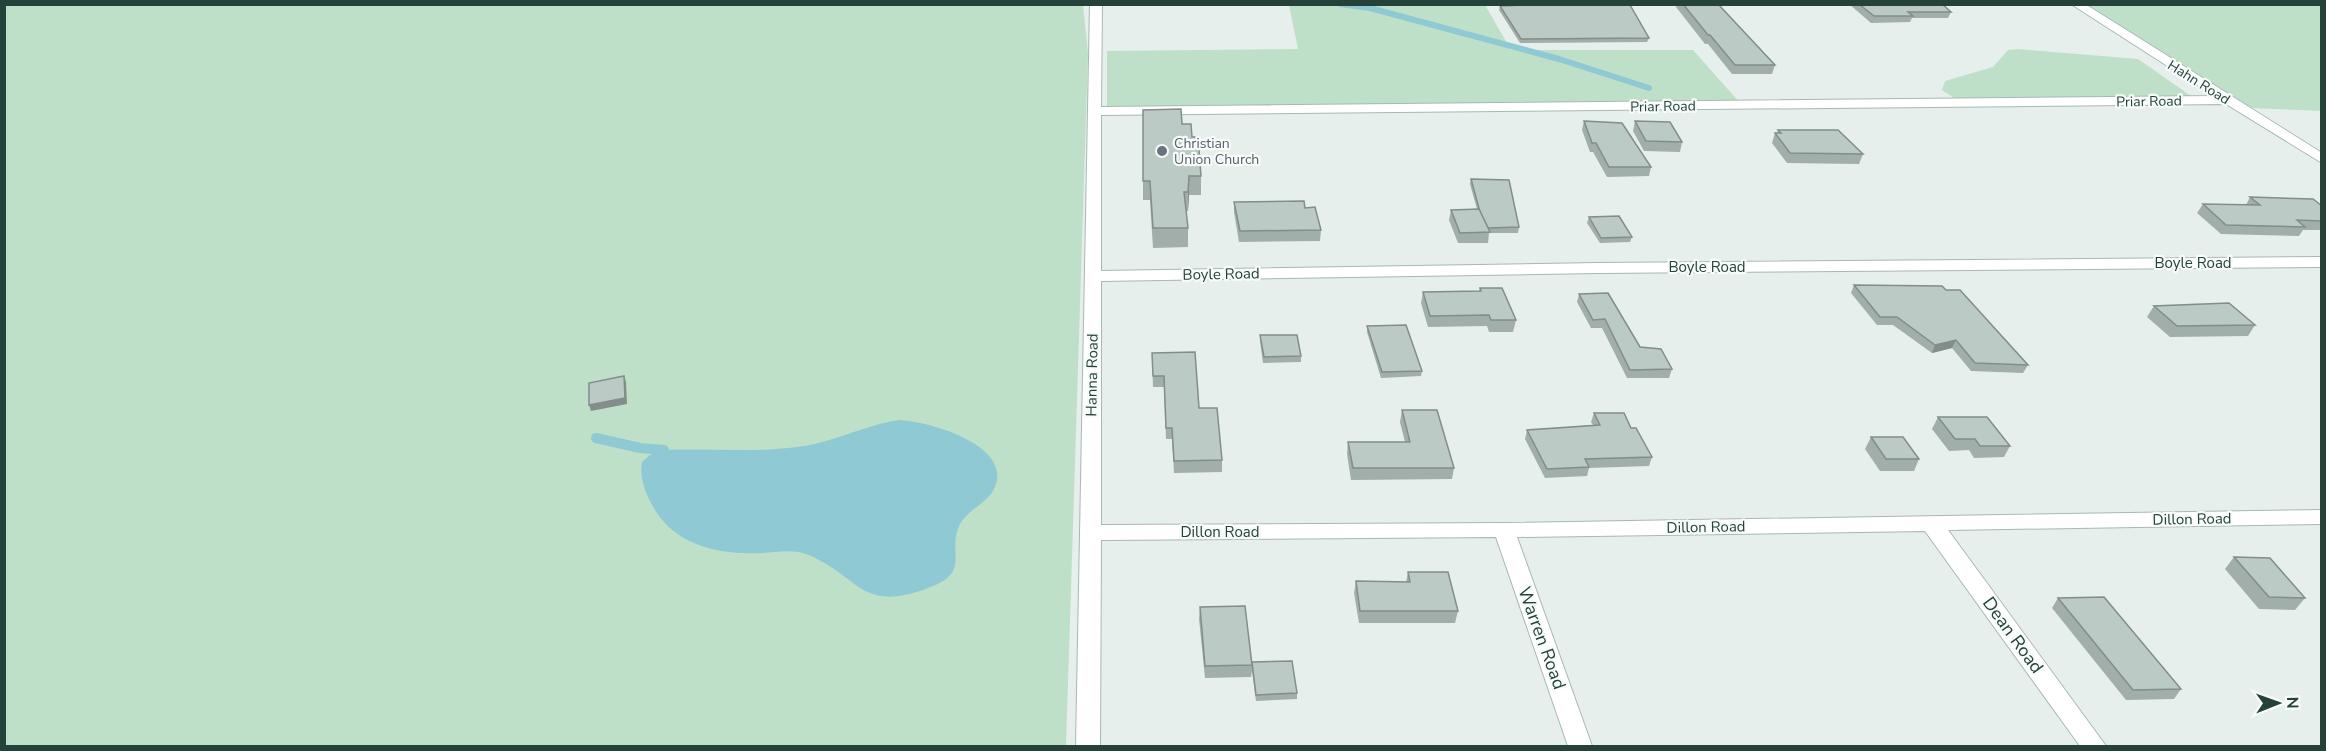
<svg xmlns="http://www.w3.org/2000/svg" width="2326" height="751" viewBox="0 0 2326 751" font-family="'Nunito Sans',sans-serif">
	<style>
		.green { fill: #bfe0c8 }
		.water { fill: #8ec9d4 }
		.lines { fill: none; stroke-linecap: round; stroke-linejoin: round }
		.stream-far1 { stroke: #8ec9d4; stroke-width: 6 }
		.stream { stroke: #8ec9d4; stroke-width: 10 }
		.minor-casing { stroke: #a8b8b2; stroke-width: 2 }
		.minor { fill: #fff; fill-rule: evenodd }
		.wall { fill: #a1aea9 }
		.shaded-wall { fill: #838d89 }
		.building { fill: #bbcac4; stroke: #838d89; stroke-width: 1.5 }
		.worship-dot { fill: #6b7280; stroke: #f7fbf9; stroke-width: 2 }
		.labels { text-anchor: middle; stroke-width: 4.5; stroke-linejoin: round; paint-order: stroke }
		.far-street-label { font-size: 14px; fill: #24423a; stroke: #f7fbf9 }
		.far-worship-label { font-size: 14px; fill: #5b616d; stroke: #f7fbf9; text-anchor: start }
		.street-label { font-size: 15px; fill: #24423a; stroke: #f7fbf9 }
		.near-street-label { font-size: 18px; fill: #24423a; stroke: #f7fbf9 }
	</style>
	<rect width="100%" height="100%" fill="#e6efeb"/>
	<g class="green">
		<path d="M4 5H1083L1088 53 1066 746H5Z"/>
		<path d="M1289 5H1485L1511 50H1693L1741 104 1107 107V51L1298 49Z"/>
		<path d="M2074 5H2321V111L2251 108Z"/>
		<path d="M2018 49 2138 59 2191 96 1957 100 1942 90 1945 81 1993 67 2008 50Z"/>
	</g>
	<path class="water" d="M899 420C928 421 1018 446 993 491 984 505 967 510 959 526 947 554 972 572 928 588 859 614 860 575 806 554 793 549 774 552 761 553 718 555 673 545 652 505 645 492 639 476 642 462L650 455 664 450C709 448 753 453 797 447 833 443 864 425 899 420Z"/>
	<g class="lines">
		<path class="stream-far1" d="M1340 4 1370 8 1559 59 1649 88"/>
		<path class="stream" d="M596 438 640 448 664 450"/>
		<g class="minor-casing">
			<path id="minor" d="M1090 4H1102L1101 107 2214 96 2071 4H2085L2322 153V163L2226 104 1101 115V271L1597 263 2322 257V267L1597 273 1101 281V525L1504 523 2322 510V524L1948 530 2106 746H2080L1925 531 1517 537 1592 746H1568L1496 537 1101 540 1100 746H1076Z"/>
		</g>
		<use href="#minor" class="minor"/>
	</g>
	<g class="wall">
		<path d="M1677 4H1718L1775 65 1772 74H1732L1708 44H1705L1676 7Z"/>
		<path d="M1849 4H1942L1951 12 1948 18H1912L1910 22 1871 23Z"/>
		<path d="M1500 6 1649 38 1647 42 1520 43 1499 10Z"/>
		<path d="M1143 110 1192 137 1201 176V195H1189L1188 211H1186L1188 228V247L1153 248 1150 200H1143Z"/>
		<path d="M1584 121 1651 167 1649 176 1607 177 1593 152H1590L1582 130Z"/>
		<path d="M1635 121 1682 142 1680 152 1644 151 1633 131Z"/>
		<path d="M1778 130 1863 154 1859 164 1787 163 1772 143 1775 133H1777Z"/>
		<path d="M1471 179 1519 227 1518 233H1489L1488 243H1458L1449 220 1451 210 1477 209 1470 184Z"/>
		<path d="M2250 197 2322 206V230H2303L2299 236 2221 234 2197 213 2203 204 2246 205Z"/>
		<path d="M1234 202 1305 208 1321 230 1320 241 1239 242 1234 212Z"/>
		<path d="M1589 217 1632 237 1630 242 1600 243 1587 223Z"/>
		<path d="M1854 285 1946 290 2028 365 2023 373 1971 371 1952 348 1932 353 1893 325H1877L1851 293Z"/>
		<path d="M1480 288 1516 320 1513 332H1489L1487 326 1428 327 1421 303 1423 292 1479 291Z"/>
		<path d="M1579 294 1640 347 1672 369 1669 378H1627L1602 328H1591L1577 302Z"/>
		<path d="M2154 306 2255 325 2248 336 2170 337 2147 317Z"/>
		<path d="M1367 326 1422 371 1421 376 1381 378 1367 332Z"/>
		<path d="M1260 335 1301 356V362L1263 363 1260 341Z"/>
		<path d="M1152 353 1199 408 1222 460V472L1174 473 1172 439H1166L1164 387H1153Z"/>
		<path d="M1402 410 1454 468 1452 479 1351 480 1347 454 1348 442H1405L1400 422Z"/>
		<path d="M1594 413 1631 428 1652 457 1649 466 1589 468 1587 476 1545 478 1525 439 1527 430 1593 425 1591 422Z"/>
		<path d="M1938 417 2010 446 2004 457 1974 458 1969 450 1949 451 1932 429Z"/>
		<path d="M1871 437 1919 459 1914 471H1880L1865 449Z"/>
		<path d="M2234 557 2305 598 2295 610 2259 609 2225 569Z"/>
		<path d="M1408 572 1458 611 1455 623H1359L1354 593 1356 581 1406 582Z"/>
		<path d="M2058 598 2181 689 2174 699 2126 700 2052 608Z"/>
		<path d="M1200 607 1252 662 1297 693V699L1256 701 1252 671 1251 677 1205 678 1199 619Z"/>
	</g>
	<g class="shaded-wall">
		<path d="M1189 176V195L1188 211V192Z"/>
		<path d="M1956 340 1952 348 1932 353 1935 345Z"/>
		<path d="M624 376 626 382 627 404 591 411 589 405Z"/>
	</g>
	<g class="building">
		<path d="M1683 4H1718L1775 65H1735L1710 35H1708Z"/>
		<path d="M1859 4H1942L1951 12H1908L1913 16H1874Z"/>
		<path d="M1529 5H1630L1649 38 1521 39 1500 6Z"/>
		<path d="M1181 109 1182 124H1191L1192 137H1198L1201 176H1189L1188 192H1184L1188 228H1153L1150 181H1143V110Z"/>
		<path d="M1584 121 1622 123 1651 167H1609L1596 143H1592Z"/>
		<path d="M1635 121 1670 122 1682 142 1646 141Z"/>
		<path d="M1778 130H1838L1863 154 1790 153 1775 133H1781Z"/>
		<path d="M1471 179 1509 180 1519 227 1488 228 1480 212Z"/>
		<path d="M2250 197 2313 199 2322 206V221L2297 220 2305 227 2226 225 2203 204 2260 205Z"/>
		<path d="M1304 201 1305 208 1315 207 1321 230 1240 231 1234 202Z"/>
		<path d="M1479 209 1490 232 1460 233 1451 210Z"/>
		<path d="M1619 216 1632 237 1601 238 1589 217Z"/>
		<path d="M1854 285 1942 286 1946 290H1960L2028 365 1975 363 1956 340 1935 345 1897 317H1880Z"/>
		<path d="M1480 288H1502L1516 320H1491L1489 315 1430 316 1423 292 1481 291Z"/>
		<path d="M1608 293 1640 347 1661 349 1672 369 1630 370 1605 319 1593 320 1579 294Z"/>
		<path d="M2229 303 2255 325 2177 326 2154 306Z"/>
		<path d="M1406 325 1422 371 1382 372 1367 326Z"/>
		<path d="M1260 335H1297L1301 356 1264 357Z"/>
		<path d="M1195 352 1199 408H1217L1222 460 1174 461 1172 428H1166L1164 376H1153L1152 353Z"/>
		<path d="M624 376 625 398 589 405V383Z"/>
		<path d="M1402 410H1437L1454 468H1353L1348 442H1410Z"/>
		<path d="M1594 413H1624L1631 428H1636L1652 457 1585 459 1589 467 1547 469 1527 430 1600 425Z"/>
		<path d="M1938 417H1987L2010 446H1980L1975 439H1955Z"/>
		<path d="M1871 437H1903L1919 459H1886Z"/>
		<path d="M2234 557 2270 558 2305 598 2269 597Z"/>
		<path d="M1408 572H1448L1458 611H1360L1356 581 1410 582Z"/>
		<path d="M2104 597 2181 689 2133 690 2058 598Z"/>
		<path d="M1245 606 1252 665 1205 666 1200 607Z"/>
		<path d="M1292 661 1297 693 1256 695 1252 662Z"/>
	</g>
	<circle class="worship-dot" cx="1162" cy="151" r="6"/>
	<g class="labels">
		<g class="far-street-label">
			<text transform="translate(2199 82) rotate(32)" y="5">Hahn Road</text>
			<text transform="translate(2149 101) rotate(-1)" y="5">Priar Road</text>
			<text transform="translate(1663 106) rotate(-1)" y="5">Priar Road</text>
		</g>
		<g class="far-worship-label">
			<text x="1174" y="148">Christian<tspan x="1174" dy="16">Union Church</tspan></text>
		</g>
		<g class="street-label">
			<text x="2193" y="268">Boyle Road</text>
			<text x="1707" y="272">Boyle Road</text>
			<text transform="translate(1221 274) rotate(-1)" y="5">Boyle Road</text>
			<text transform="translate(1092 375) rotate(-89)" y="5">Hanna Road</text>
			<text transform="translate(2192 519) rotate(-1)" y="5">Dillon Road</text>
			<text transform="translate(1706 527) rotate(-1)" y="5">Dillon Road</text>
			<text x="1220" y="537">Dillon Road</text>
		</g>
		<g class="near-street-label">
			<text transform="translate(2013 635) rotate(54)" y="6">Dean Road</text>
			<text transform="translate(1542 638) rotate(70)" y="6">Warren Road</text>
		</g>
	</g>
	<rect width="2326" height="751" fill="none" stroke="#24423a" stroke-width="12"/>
	<g transform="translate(2278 703) rotate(89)" stroke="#f7fbf9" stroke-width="4.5" paint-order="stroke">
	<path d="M0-4.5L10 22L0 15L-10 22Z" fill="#24423a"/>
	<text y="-9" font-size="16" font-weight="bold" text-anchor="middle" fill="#24423a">N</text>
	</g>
</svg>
